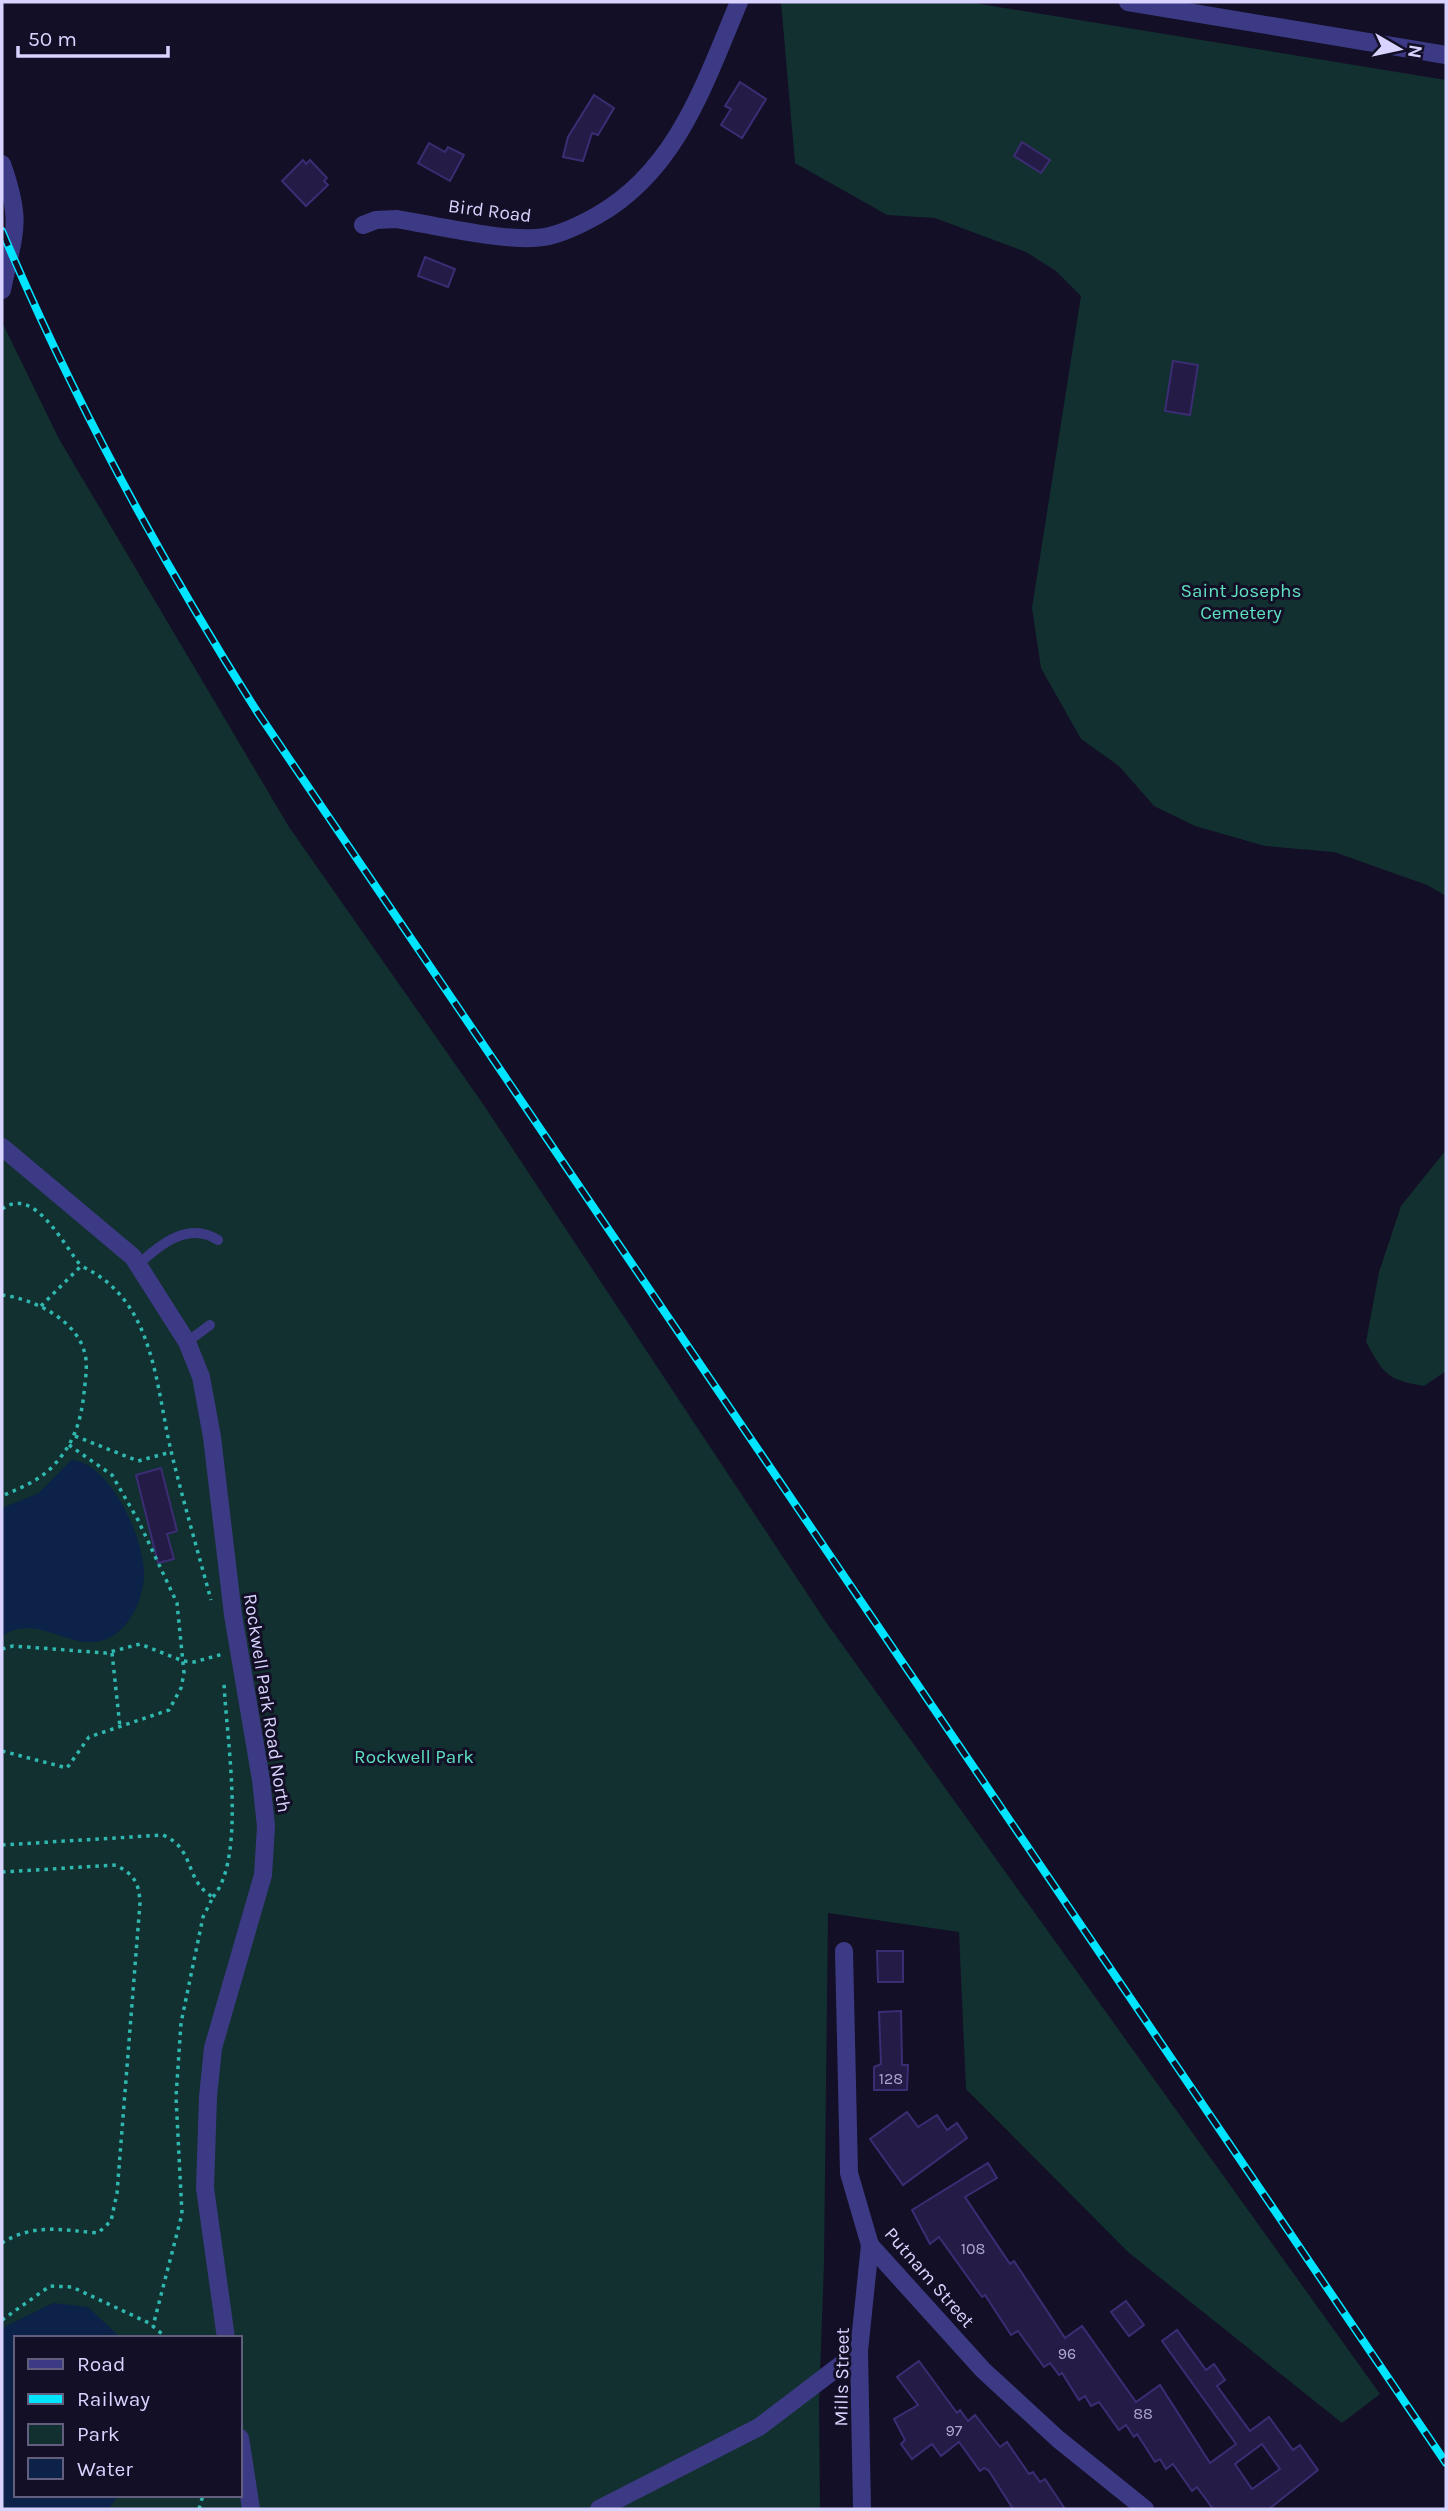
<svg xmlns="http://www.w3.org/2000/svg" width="1448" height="2511" viewBox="0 0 1448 2511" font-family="Karla,sans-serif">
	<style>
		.green { fill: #12302f; fill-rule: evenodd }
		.water { fill: #0c2248 }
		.building { fill: #241b47; stroke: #3b2d73; stroke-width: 2; fill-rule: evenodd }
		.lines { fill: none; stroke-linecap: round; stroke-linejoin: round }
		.path { stroke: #2fb8b0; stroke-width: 3.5; stroke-dasharray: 3.5 5; stroke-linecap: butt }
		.service { stroke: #3d3a85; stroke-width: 10 }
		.minor { stroke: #3d3a85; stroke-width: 18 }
		.rail-casing { stroke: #00e5ff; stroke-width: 8 }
		.rail { stroke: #130f26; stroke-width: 5; stroke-dasharray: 16; stroke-linecap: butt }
		.labels { text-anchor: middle; stroke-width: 6; stroke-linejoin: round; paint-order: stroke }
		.number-label { font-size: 16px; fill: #aca6d1 }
		.street-label { font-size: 19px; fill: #d9d4ff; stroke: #130f26 }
		.park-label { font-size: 19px; fill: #5fe0c0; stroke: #130f26 }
	</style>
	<rect width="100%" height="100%" fill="#130f26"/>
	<g class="green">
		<path d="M781 2H968L1446 80V896L1427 885 1334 852 1265 846 1195 826 1154 806 1119 766 1081 739 1041 668 1032 608 1081 296 1056 271 1026 252 935 218 887 215 795 163Z"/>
		<path d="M2 322 59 439 289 827 483 1104 826 1622 1380 2394 1342 2423 1128 2252 966 2089 959 1932 828 1913 824 2262 819 2403 820 2509H2ZM16 2338H240V2495H16Z"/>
		<path d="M1446 1150V1371L1424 1386C1387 1380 1384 1374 1366 1342L1379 1272 1401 1206Z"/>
	</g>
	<g class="water">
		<path d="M71 1460C110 1462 145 1539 144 1575 143 1596 135 1618 118 1632 78 1664 44 1609 2 1636V1508L39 1493Z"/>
		<path d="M53 2303 88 2307 121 2338H16V2495H118L109 2509H2V2328Z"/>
	</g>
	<g class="building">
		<path d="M740 82 766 99 742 138 721 125 731 109 725 106Z"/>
		<path d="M594 95 614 108 598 135 592 133 583 161 563 157 568 137Z"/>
		<path d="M1022 142 1050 160 1041 173 1014 156Z"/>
		<path d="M429 143 445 152 448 147 464 155 450 181 418 163Z"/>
		<path d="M303 160 306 164 310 160 327 178 324 181 328 185 306 206 282 181Z"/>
		<path d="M425 257 455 269 448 287 418 276Z"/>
		<path d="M1173 361 1198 365 1190 415 1165 411Z"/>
		<path d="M161 1468 177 1531 167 1534 174 1559 158 1563 136 1475Z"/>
		<path d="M877 1951H903V1982H878Z"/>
		<path d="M901 2011 902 2065H908L907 2090H874V2067L881 2064 879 2012Z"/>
		<path d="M907 2112 918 2127 937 2115 947 2130 957 2123 967 2138 903 2185 870 2139Z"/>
		<path d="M988 2163 997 2178 965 2197 1010 2264 1014 2261 1065 2338 1082 2326 1136 2402 1160 2385 1210 2463 1236 2444 1162 2341 1177 2330 1206 2370 1214 2364 1225 2380 1217 2386 1250 2431 1269 2417 1293 2450 1300 2445 1318 2470 1269 2509H1213L1197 2487 1192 2491 1173 2464 1166 2469 1160 2459 1155 2462 1137 2434 1134 2437 1126 2425 1119 2430 1099 2402 1091 2406 1085 2396 1079 2400 1062 2373 1059 2375 1050 2363 1044 2367 1018 2331 1011 2335 985 2295 982 2297 939 2237 930 2244 912 2210ZM1262 2444 1280 2469 1252 2489 1235 2464Z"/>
		<path d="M1126 2301 1144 2325 1129 2336 1111 2312Z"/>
		<path d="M919 2361 957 2413 960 2410 968 2421 975 2415 1000 2447 1007 2442 1029 2474 1033 2472 1040 2482 1045 2479 1065 2509H1013L989 2471 984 2468 980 2471 959 2442 941 2456 932 2444 912 2459 901 2444 905 2440 894 2419 918 2405 897 2377Z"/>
	</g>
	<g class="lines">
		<g class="path">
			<path d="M2 1209C34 1185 63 1244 81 1266"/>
			<path d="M2 1295C35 1299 82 1322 86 1360 87 1371 85 1383 84 1393 81 1422 73 1445 53 1466 39 1481 20 1488 2 1496"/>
			<path d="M41 1306 81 1266C156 1300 155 1386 172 1455 184 1504 198 1552 211 1600"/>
			<path d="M75 1436 138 1461 171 1452"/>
			<path d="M2 1649 13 1646 106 1653 140 1644 183 1661 194 1662 223 1654"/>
			<path d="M112 1653 120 1727"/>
			<path d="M2 1751 67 1768 89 1737 169 1710 181 1688 184 1673 177 1603 138 1520 112 1475 69 1445"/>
			<path d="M2 1845 163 1835C196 1849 184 1881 213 1897L203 1917 181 2023 176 2097 182 2214 153 2326"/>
			<path d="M2 1872 116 1865C134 1875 139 1882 140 1903L117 2193 111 2221 98 2233C62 2230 34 2223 2 2243"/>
			<path d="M213 1897C247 1857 226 1735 224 1683"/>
			<path d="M2 2320 50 2286 72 2287 149 2323 167 2338"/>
			<path d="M199 2509 203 2495"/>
		</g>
		<g class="service">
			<path d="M138 1265C160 1244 189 1221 218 1240"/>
			<path d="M187 1342 210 1325"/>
		</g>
		<g class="minor">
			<path d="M1128 2 1446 55"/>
			<path d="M2 164C23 224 14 231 2 290"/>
			<path d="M363 225 376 220 396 219C434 225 509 243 544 237 563 234 582 224 598 215 678 169 705 82 739 2"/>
			<path d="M2 1147 133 1257 187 1342 201 1377 212 1437 233 1615 261 1780 266 1826 263 1875 213 2048 208 2097 205 2188 226 2338"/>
			<path d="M844 1951 849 2173 870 2245 983 2370 1058 2439 1145 2509"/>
			<path d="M240 2438 251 2509"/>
			<path d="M599 2509 759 2427 859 2351"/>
			<path d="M862 2509 859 2351 870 2245"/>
		</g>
		<g class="rail-casing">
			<path id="rail" d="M2 231C73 399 160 559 258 713L1446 2463"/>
		</g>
		<use href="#rail" class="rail"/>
	</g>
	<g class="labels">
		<g class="number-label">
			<text x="891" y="2084">128</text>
			<text x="973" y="2254">108</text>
			<text x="1067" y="2359">96</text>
			<text x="1143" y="2419">88</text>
			<text x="954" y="2436">97</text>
		</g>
		<g class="street-label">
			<text transform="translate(490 210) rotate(7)" y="7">Bird Road</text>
			<text transform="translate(268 1703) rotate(81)" y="7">Rockwell Park Road North</text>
			<text transform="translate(930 2277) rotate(49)" y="7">Putnam Street</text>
			<text transform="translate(841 2377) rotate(-89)" y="7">Mills Street</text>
		</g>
		<g class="park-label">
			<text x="1241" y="597">Saint Josephs<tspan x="1241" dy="22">Cemetery</tspan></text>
			<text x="414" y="1763">Rockwell Park</text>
		</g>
	</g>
	<rect width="1448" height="2511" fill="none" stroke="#d9d4ff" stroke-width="7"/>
	<rect x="14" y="2336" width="228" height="161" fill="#130f26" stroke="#625e7d" stroke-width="2"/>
	<rect x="28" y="2359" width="35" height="10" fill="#3d3a85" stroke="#625e7d" stroke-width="2"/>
	<text x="77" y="2371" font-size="21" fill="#d9d4ff">Road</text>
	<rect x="28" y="2394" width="35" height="10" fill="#00e5ff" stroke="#625e7d" stroke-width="2"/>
	<text x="77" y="2406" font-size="21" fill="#d9d4ff">Railway</text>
	<rect x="28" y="2424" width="35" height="21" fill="#12302f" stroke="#625e7d" stroke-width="2"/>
	<text x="77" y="2441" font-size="21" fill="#d9d4ff">Park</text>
	<rect x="28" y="2458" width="35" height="21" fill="#0c2248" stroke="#625e7d" stroke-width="2"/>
	<text x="77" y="2476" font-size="21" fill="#d9d4ff">Water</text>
	<g transform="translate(1399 49) rotate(99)" stroke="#130f26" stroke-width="5" paint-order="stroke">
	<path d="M0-5L12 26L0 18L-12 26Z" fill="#d9d4ff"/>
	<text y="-10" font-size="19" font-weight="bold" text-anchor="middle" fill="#d9d4ff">N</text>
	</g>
	<path d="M18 46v10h150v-10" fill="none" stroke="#d9d4ff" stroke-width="3.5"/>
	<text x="28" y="46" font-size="21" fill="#d9d4ff" stroke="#130f26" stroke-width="5" paint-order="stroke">50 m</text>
</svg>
